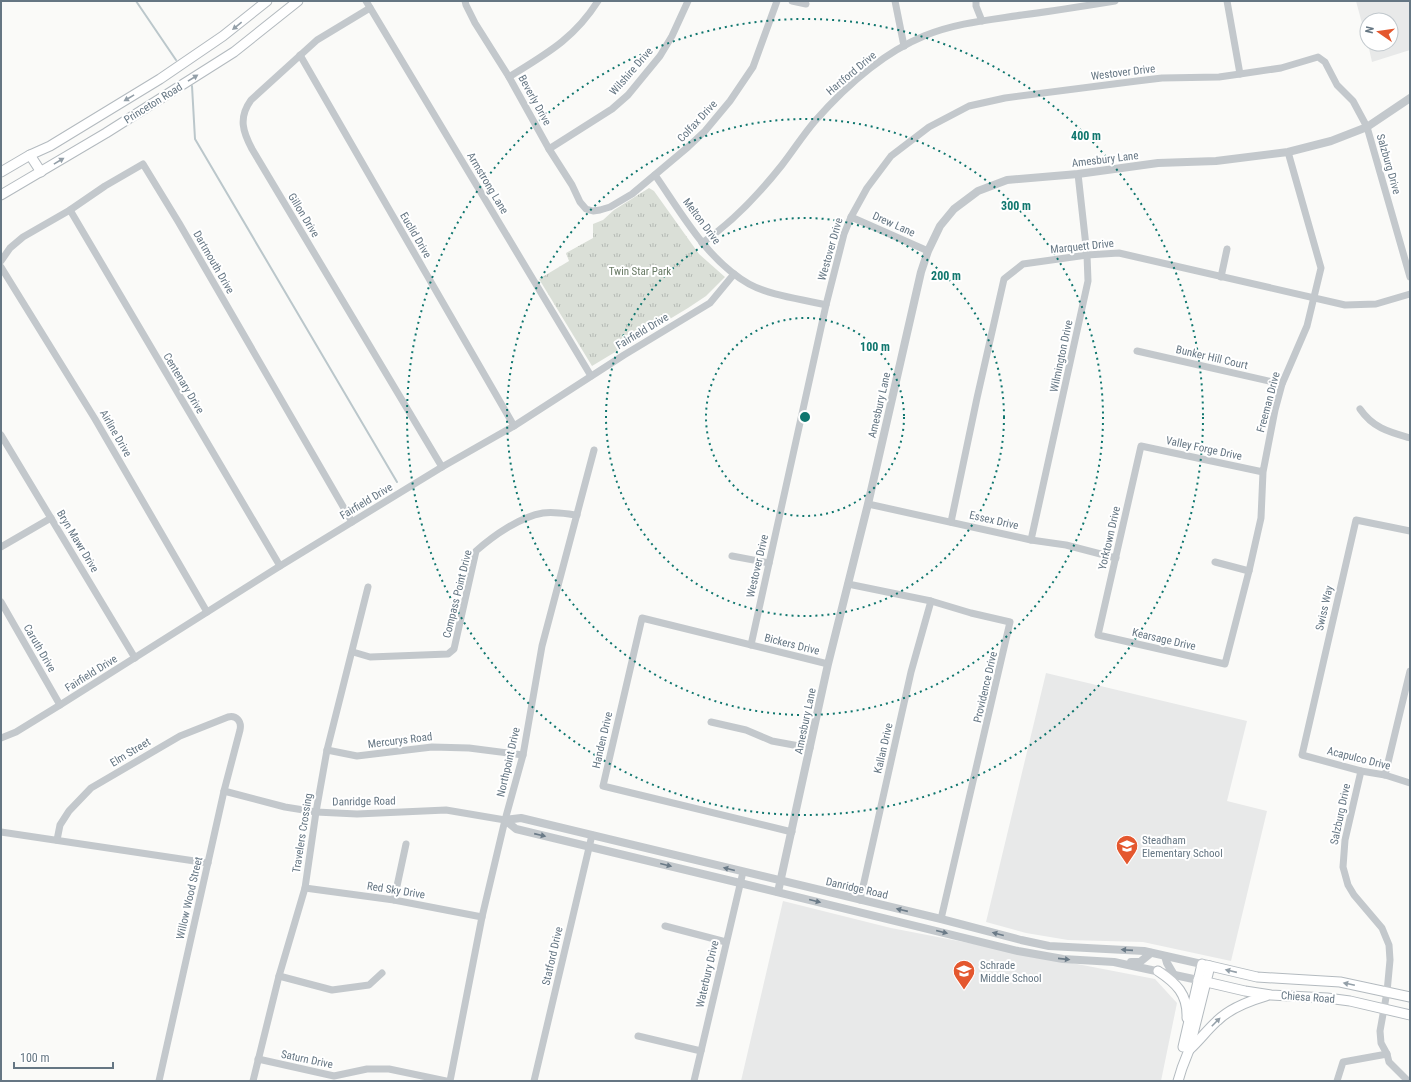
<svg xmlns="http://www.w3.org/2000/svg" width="1411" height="1082" viewBox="0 0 1411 1082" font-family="'Roboto Condensed',sans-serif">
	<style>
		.built { fill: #e8e9e9 }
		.park { fill: url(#park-tufts) }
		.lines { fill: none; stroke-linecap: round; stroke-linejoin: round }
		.stream { stroke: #bbc7cb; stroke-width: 2 }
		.secondary-casing { stroke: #b3babf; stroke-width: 11 }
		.minor { stroke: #c3c8cc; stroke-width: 7 }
		.tertiary { stroke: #c3c8cc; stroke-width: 8 }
		.secondary { stroke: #fff; stroke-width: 9 }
		.oneway { fill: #939fa8 }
		.oneway2 { fill: #6a7a87 }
		.ring { fill: none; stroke: #0f766e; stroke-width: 2; stroke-dasharray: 2 4 }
		.labels { text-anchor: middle; stroke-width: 4; stroke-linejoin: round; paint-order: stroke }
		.street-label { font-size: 11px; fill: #657683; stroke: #fff }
		.park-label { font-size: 11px; fill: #687a64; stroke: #fff }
		.poi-label { font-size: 11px; fill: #657683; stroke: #fff; text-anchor: start }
		.centre { fill: #0f766e; stroke: #fff; stroke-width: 2 }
		.ring-label { font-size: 12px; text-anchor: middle; font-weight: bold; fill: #0f766e; stroke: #fff; stroke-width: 4; stroke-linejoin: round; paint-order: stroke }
	</style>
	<defs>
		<pattern id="park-tufts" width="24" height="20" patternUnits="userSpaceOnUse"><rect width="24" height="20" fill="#dadfd7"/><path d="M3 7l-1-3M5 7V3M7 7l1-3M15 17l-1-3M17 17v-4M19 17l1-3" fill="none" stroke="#b4b9b4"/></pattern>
	</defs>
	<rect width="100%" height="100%" fill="#fafaf8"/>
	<g class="built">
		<path d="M1356 1H1410V50L1372 62 1368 44H1391V20H1367V42Z"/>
		<path d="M1046 673 1247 721 1227 801 1267 811 1231 961 1143 942 1068 940 1026 933 986 922Z"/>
		<path d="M783 901 891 928 1155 979 1177 1003 1161 1081H741Z"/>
	</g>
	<path class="park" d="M649 188 654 191 699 254 725 277 706 296 688 308 592 366 539 279 569 261 566 253 593 238V224L603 220 614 210Z"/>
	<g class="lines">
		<g class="stream">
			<path d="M136 1 176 60"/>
			<path d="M192 86 195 139 397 482"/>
		</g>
		<g class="secondary-casing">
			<g id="secondary">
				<path d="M30 155 41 172"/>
				<path d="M1 172 30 155 50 146 160 79 223 36 267 1"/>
				<path d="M1 195 106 133 234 52 298 1"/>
				<path d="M1206 965 1257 977 1340 982 1410 997"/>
				<path d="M1158 971C1176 983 1188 994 1187 1018"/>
				<path d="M1198 980 1245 991 1271 995 1327 998 1350 1001 1410 1015"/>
				<path d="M1183 1047 1202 964"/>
				<path d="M1189 1050C1199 1041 1207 1030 1217 1021 1230 1008 1249 1001 1266 996"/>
				<path d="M1178 1081 1182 1068 1189 1050 1210 966"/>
			</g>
		</g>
		<g class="minor">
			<path d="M366 1 591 376"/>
			<path d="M465 1 466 5 475 23 509 77 549 149 572 185 580 202 586 209 593 211 600 210 610 207 632 194 688 147 705 131 730 101 753 67 777 1"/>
			<path d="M792 1 806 4"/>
			<path d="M895 1 904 46"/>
			<path d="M976 1V6L982 21"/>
			<path d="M1227 1 1240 74"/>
			<path d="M370 8 317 40 251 100C238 118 243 132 252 149L442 467"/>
			<path d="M300 55 514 426"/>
			<path d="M509 77C546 54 574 39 598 1"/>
			<path d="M549 149 612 109 628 95 660 56 672 36 688 1"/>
			<path d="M655 175C682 214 707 260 749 284 771 296 802 299 826 305"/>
			<path d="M70 210 280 566"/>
			<path d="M851 217 928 251"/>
			<path d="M702 243C733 222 759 194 782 165 793 151 803 135 815 121 844 88 883 53 924 36 955 23 989 20 1022 15 1053 11 1084 6 1115 1"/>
			<path d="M1 261 10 248 23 237 70 210 105 186 143 164 179 223 352 522"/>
			<path d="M1 267 95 419 207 612"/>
			<path d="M1221 277 1227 249"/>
			<path d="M1137 351 1282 384"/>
			<path d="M1360 409C1373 428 1389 432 1410 438"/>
			<path d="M1 435 135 658"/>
			<path d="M1263 472 1141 446 1098 635 1225 664 1249 571 1261 518 1263 472 1275 410 1282 384 1307 326 1321 268 1288 152"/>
			<path d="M868 504 1031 540 1066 545 1116 558"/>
			<path d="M951 522 977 398 1004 279 1023 264 1087 255 1119 253 1345 305 1376 304 1410 294"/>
			<path d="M1410 531 1356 520 1302 755 1361 771 1385 775 1410 783"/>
			<path d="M1031 540 1088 281 1087 255 1078 174"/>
			<path d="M1 547 51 518"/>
			<path d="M732 556 769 563"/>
			<path d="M1215 562 1249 571"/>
			<path d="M848 584 931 601 971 613 1010 622 941 919"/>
			<path d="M1 602 60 705"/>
			<path d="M751 645 826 305 844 234 851 217 867 188 891 156 929 127 969 106 1005 98 1137 81 1162 78 1219 77 1240 74 1281 68 1318 57 1325 62 1337 85 1353 101 1367 127 1410 277"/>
			<path d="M353 652 370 657 448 654 454 649 476 551C494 535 520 517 543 513 554 511 567 514 577 515"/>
			<path d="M711 722 746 730 772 741 810 748"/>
			<path d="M1 738 16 732 60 705 280 566 442 467 514 426 624 355 710 303 734 274"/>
			<path d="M327 750 357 756 432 747 469 748 523 755"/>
			<path d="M1361 771 1345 840 1343 867 1348 885 1354 895 1382 928 1389 945 1390 960 1387 992 1380 1031 1381 1043 1387 1054 1389 1062 1408 1081"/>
			<path d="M1385 775 1410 671"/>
			<path d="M224 791 285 807 316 812 357 814 446 810 505 820"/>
			<path d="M1 832 208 863"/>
			<path d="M792 832 603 786 642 618 828 664"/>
			<path d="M57 840 60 825 69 811 91 788 180 736 228 717C236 715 242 721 240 730L224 791 159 1081"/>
			<path d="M305 888 394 900 482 917"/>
			<path d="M394 900 406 844"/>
			<path d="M860 900 911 672 931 601"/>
			<path d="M665 926 726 942"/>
			<path d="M279 976 332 990 369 985 382 973"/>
			<path d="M638 1036 701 1051"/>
			<path d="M258 1059 334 1076 367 1069H389L446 1081"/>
			<path d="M253 1081 279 976 305 888 316 812 327 750 368 587"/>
			<path d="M450 1081 482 917 505 820 523 755 542 646 594 450"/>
			<path d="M534 1081 592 835"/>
			<path d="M694 1081 743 872"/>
			<path d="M1337 1081 1343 1062 1387 1054"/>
		</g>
		<g class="tertiary">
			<path d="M505 820 521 818 941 919 1021 940 1049 946 1144 951 1206 965"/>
			<path d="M505 820 516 829 740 883 1018 951 1063 959 1114 962 1198 980"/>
			<path d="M778 892 828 664 868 504 921 272 928 251 940 226 954 209 978 191 1007 180 1078 174 1158 163 1216 161 1288 152 1331 141 1367 127 1410 98"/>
			<path d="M1165 956 1167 963 1174 975"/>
			<path d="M1131 962H1140L1151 953"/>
		</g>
		<use href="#secondary" class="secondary"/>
	</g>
	<defs><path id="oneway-solid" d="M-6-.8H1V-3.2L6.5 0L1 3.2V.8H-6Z"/></defs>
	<g class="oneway">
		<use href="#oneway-solid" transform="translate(237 26) rotate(141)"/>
		<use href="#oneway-solid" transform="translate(193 78) rotate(-32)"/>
		<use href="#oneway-solid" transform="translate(129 98) rotate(149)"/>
		<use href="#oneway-solid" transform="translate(59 161) rotate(-31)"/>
		<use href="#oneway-solid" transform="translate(1231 971) rotate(-167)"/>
		<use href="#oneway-solid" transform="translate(1349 984) rotate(-168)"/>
		<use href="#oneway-solid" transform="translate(1216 1022) rotate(-45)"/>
	</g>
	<g class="oneway2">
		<use href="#oneway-solid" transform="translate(540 835) rotate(13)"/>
		<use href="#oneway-solid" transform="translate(666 865) rotate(14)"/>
		<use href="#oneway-solid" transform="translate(729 869) rotate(-166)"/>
		<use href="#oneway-solid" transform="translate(815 901) rotate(14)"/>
		<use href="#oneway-solid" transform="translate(902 910) rotate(-167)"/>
		<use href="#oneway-solid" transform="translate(942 932) rotate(14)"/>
		<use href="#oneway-solid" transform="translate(998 934) rotate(-165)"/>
		<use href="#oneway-solid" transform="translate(1127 950) rotate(-176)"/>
		<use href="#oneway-solid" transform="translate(1064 959) rotate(6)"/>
	</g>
	<g class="ring">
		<circle cx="805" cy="417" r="99"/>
		<circle cx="805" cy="417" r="199"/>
		<circle cx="805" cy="417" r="298"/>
		<circle cx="805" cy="417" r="398"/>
	</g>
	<defs>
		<g id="school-pin" transform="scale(1.15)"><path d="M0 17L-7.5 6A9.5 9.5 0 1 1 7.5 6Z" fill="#e4572e" stroke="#fff"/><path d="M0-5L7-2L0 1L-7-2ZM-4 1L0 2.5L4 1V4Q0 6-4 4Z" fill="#fff"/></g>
	</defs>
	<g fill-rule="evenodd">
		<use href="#school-pin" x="1127" y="846"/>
		<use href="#school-pin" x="964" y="971"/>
	</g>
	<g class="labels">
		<g class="street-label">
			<text transform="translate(631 71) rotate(-49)" y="4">Wilshire Drive</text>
			<text transform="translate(1123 72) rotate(-7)" y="4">Westover Drive</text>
			<text transform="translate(851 73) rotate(-40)" y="4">Hartford Drive</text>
			<text transform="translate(535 100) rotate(61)" y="4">Beverly Drive</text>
			<text transform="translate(153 103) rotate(-32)" y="4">Princeton Road</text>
			<text transform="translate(697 121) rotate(-47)" y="4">Colfax Drive</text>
			<text transform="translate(1105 159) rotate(-7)" y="4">Amesbury Lane</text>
			<text transform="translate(1389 164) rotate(74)" y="4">Salzburg Drive</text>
			<text transform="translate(488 183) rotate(59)" y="4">Armstrong Lane</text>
			<text transform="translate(304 215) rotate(59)" y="4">Gillon Drive</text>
			<text transform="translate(702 221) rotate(53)" y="4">Melton Drive</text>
			<text transform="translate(894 224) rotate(24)" y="4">Drew Lane</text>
			<text transform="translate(416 235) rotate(60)" y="4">Euclid Drive</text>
			<text transform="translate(1082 246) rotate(-6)" y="4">Marquett Drive</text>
			<text transform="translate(830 249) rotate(-74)" y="4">Westover Drive</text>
			<text transform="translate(214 262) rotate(60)" y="4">Dartmouth Drive</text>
			<text transform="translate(642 331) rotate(-31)" y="4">Fairfield Drive</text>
			<text transform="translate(1061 356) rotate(-78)" y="4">Wilmington Drive</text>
			<text transform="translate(1212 357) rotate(13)" y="4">Bunker Hill Court</text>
			<text transform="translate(184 383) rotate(59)" y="4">Centenary Drive</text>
			<text transform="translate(1268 402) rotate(-75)" y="4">Freeman Drive</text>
			<text transform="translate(879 405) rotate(-77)" y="4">Amesbury Lane</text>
			<text transform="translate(116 433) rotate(60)" y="4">Airline Drive</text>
			<text transform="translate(1204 448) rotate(12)" y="4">Valley Forge Drive</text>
			<text transform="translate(366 501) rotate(-31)" y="4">Fairfield Drive</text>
			<text transform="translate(994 520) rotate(13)" y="4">Essex Drive</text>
			<text transform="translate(1109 538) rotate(-77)" y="4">Yorktown Drive</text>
			<text transform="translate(78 541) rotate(59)" y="4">Bryn Mawr Drive</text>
			<text transform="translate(757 566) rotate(-77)" y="4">Westover Drive</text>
			<text transform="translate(457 594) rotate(-76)" y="4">Compass Point Drive</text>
			<text transform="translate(1324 608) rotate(-77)" y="4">Swiss Way</text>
			<text transform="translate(1164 639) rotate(13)" y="4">Kearsage Drive</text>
			<text transform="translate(792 644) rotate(14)" y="4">Bickers Drive</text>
			<text transform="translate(40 648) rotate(60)" y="4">Caruth Drive</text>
			<text transform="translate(91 673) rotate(-32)" y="4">Fairfield Drive</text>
			<text transform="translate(985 687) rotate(-77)" y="4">Providence Drive</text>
			<text transform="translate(805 721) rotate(-78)" y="4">Amesbury Lane</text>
			<text transform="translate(400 740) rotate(-7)" y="4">Mercurys Road</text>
			<text transform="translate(602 740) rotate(-77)" y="4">Handen Drive</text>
			<text transform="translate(883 748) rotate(-77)" y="4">Kallan Drive</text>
			<text transform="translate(130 752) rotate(-31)" y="4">Elm Street</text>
			<text transform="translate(1359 758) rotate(14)" y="4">Acapulco Drive</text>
			<text transform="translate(508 762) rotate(-77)" y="4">Northpoint Drive</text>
			<text transform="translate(364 801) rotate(-1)" y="4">Danridge Road</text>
			<text transform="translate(1340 814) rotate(-78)" y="4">Salzburg Drive</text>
			<text transform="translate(302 833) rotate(-81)" y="4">Travelers Crossing</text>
			<text transform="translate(857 888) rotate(13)" y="4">Danridge Road</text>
			<text transform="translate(396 890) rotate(9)" y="4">Red Sky Drive</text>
			<text transform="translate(189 898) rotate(-77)" y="4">Willow Wood Street</text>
			<text transform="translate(552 956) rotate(-77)" y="4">Statford Drive</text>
			<text transform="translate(707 974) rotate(-77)" y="4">Waterbury Drive</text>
			<text transform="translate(1308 997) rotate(4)" y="4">Chiesa Road</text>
			<text transform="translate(307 1059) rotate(12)" y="4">Saturn Drive</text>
		</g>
		<g class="park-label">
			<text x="640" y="275">Twin Star Park</text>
		</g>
		<g class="poi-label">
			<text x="1142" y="844">Steadham<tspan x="1142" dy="13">Elementary School</tspan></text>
			<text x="980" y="969">Schrade<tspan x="980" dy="13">Middle School</tspan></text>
		</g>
	</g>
	<circle cx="805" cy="417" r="6" class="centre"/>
	<g class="ring-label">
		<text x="1086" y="140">400 m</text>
		<text x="1016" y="210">300 m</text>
		<text x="946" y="280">200 m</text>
		<text x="875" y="351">100 m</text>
	</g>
	<rect width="1411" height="1082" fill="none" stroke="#657683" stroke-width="4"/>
	<g transform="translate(1379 32) rotate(283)"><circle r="19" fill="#ffffff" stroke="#c1c8cd"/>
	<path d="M0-3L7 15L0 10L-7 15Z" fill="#e4572e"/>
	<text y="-6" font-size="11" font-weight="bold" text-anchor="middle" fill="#657683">N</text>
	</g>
	<path d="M14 1062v6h99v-6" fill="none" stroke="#657683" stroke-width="2"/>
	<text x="20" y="1062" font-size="12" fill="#657683" stroke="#ffffff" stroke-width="3" paint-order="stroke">100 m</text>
</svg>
